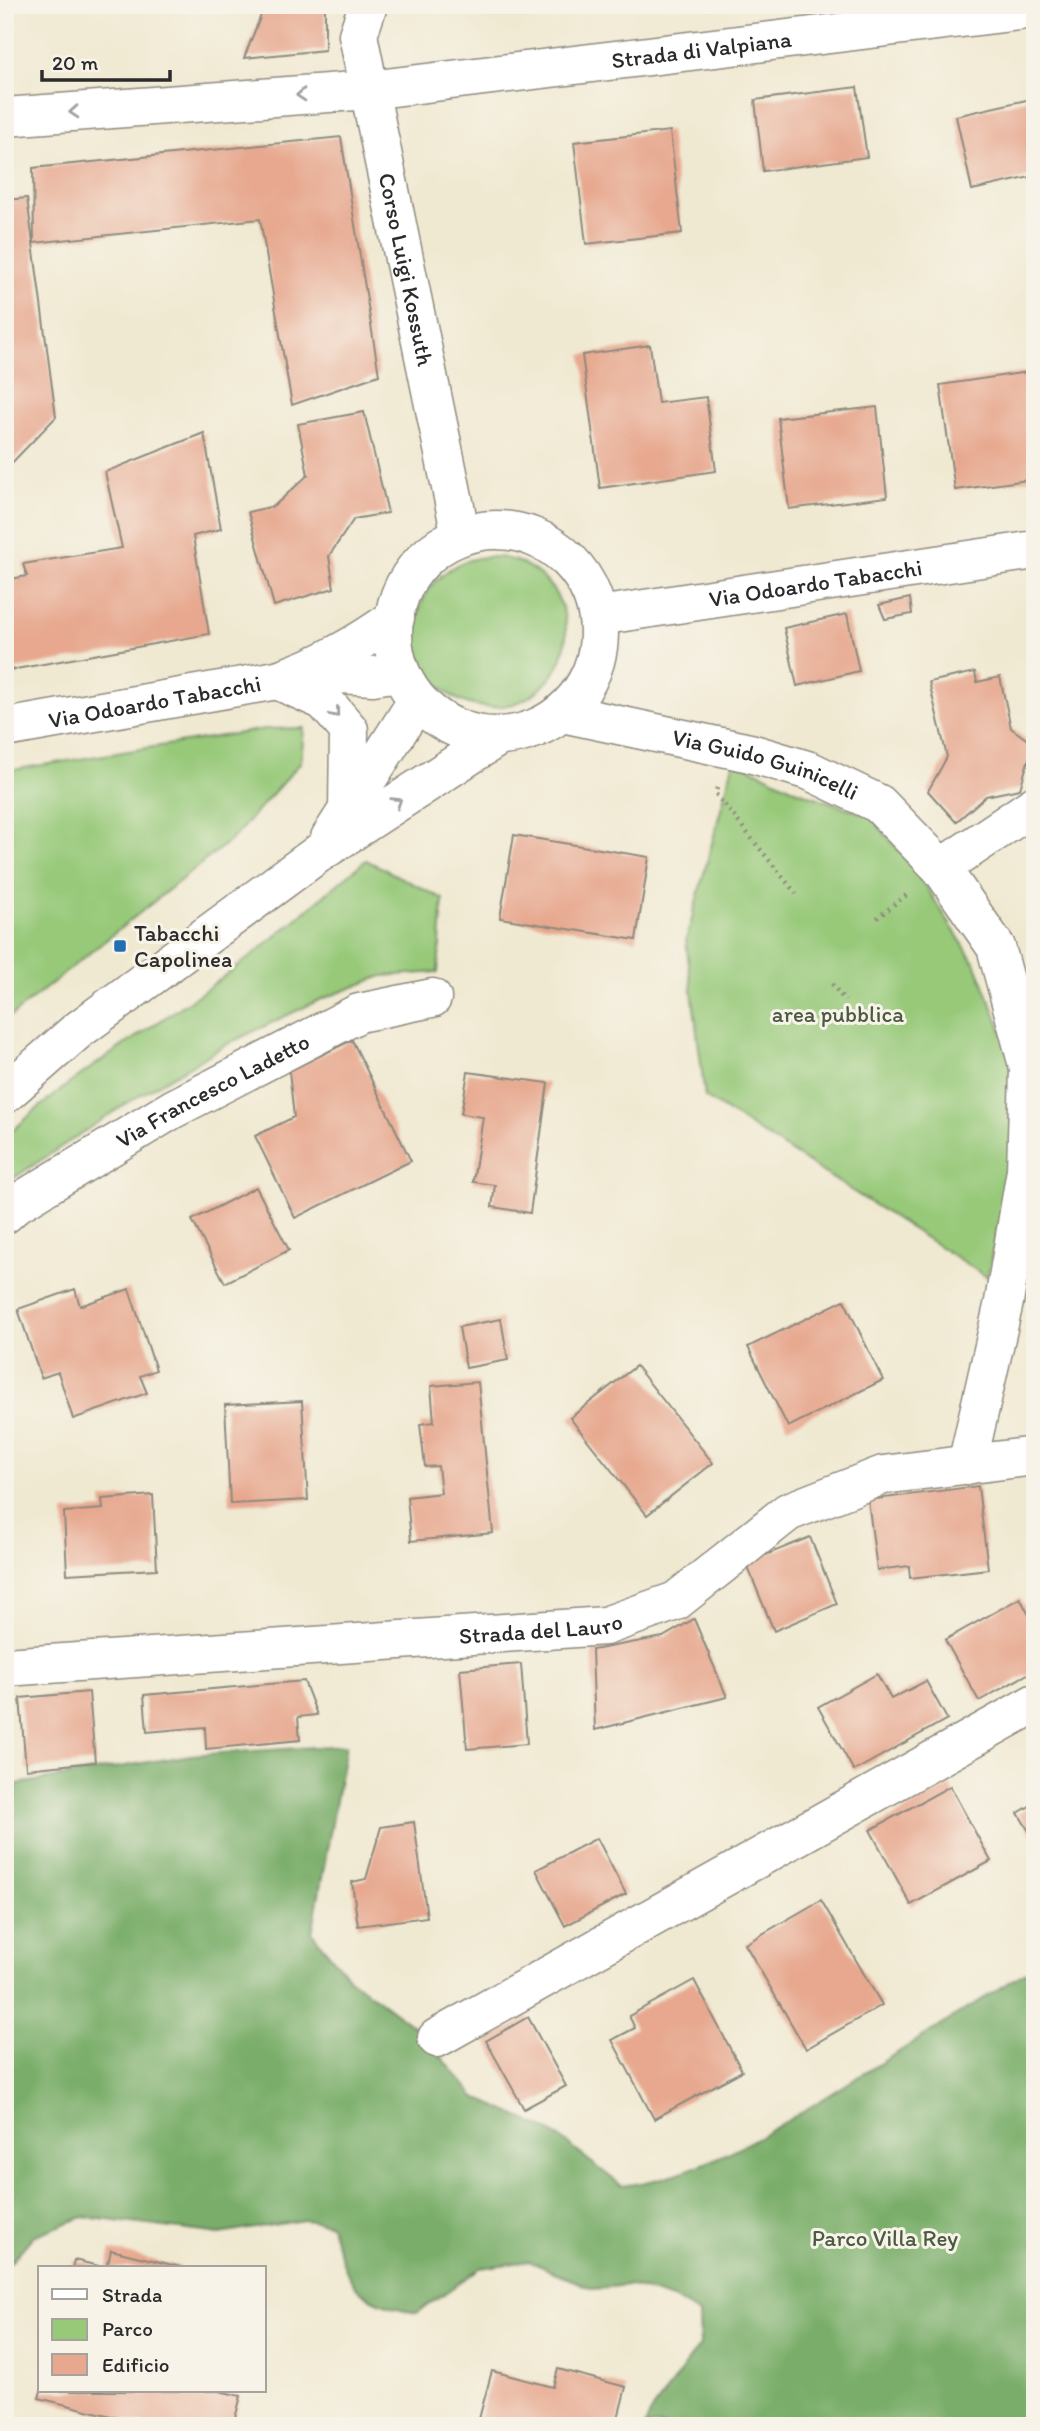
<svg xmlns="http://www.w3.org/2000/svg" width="1040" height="2431" viewBox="0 0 1040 2431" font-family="Itim,sans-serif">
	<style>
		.green { fill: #97c979; stroke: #617a52; stroke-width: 2 }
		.forest { fill: #79ad69; stroke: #526c4a; stroke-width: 2 }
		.building { fill: #e7a88f }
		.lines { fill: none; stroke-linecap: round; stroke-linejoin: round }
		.minor-casing { stroke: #8e8a7e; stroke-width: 41 }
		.path { stroke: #8e8a7e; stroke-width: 4.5; stroke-dasharray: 2 5; stroke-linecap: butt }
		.minor { stroke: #fff; stroke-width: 38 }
		.oneway { stroke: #a0a0a0 }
		.poi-dot { fill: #1f6fb2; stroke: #f7f3e8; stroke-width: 2.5 }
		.labels { text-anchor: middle; stroke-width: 6; stroke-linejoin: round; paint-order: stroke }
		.street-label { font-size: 23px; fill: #2b2b2b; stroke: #f7f3e8 }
		.poi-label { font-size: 23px; fill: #2b2b2b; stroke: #f7f3e8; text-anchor: start }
		.park-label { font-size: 23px; fill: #4b5a42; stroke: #f7f3e8 }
	</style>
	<rect width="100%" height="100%" fill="#f7f3e8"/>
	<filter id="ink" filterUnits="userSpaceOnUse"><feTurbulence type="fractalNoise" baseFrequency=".0143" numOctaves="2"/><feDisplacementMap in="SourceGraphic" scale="14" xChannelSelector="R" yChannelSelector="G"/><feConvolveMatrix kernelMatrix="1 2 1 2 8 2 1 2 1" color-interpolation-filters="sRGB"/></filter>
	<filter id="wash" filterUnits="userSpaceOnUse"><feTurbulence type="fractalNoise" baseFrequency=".00686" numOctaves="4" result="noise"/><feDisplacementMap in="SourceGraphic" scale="28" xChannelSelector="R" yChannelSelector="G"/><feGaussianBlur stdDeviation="1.57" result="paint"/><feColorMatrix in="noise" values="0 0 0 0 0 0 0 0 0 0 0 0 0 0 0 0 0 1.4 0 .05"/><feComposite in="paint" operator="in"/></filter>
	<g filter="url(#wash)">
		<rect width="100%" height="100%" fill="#f0e9d2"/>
		<g class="green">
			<circle cx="491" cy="632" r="75"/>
			<path d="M304 728 301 762 233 838 5 1021V771L265 729Z"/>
			<path d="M734 760 798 791 870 816 916 871 976 965 1020 1076 1012 1166 987 1277 705 1097 686 941Z"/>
			<path d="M366 860 443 899 438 972 382 976 317 1001 227 1044 127 1103 5 1184V1138C77 1068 160 1026 238 966 282 933 324 895 366 860Z"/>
		</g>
		<path class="forest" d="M346 1745 312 1933 349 1978 419 2030 475 2097 552 2132 622 2186C707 2176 786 2122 858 2077 917 2041 976 2003 1035 1966V2426H645L650 2414 700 2345 699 2314 676 2300 628 2285 593 2289 529 2261 480 2268 417 2313C349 2297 351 2288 330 2224L304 2220 220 2234 83 2217 33 2236 5 2269V1786L191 1755Z"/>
		<g id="blocks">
			<g class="building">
				<path d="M265 5H325V50L244 58Z"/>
				<path d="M857 87 867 157 763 171 755 100Z"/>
				<path d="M1035 98V176L972 190 956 116Z"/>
				<path d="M670 131 682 233 586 244 574 142Z"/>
				<path d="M341 137 379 375 292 405 260 219 34 243 33 168Z"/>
				<path d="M27 198 56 417 5 470V200Z"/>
				<path d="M650 345 658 403 706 397 716 471 600 488 582 355Z"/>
				<path d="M1035 371V479L955 490 940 385Z"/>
				<path d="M877 407 887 497 789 509 778 418Z"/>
				<path d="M364 412 388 513 354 519 329 556 334 588 274 606 248 512 274 506 308 475 298 424Z"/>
				<path d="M204 433 221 529 193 536 209 634 5 671V580L27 576 23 564 122 548 105 472Z"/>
				<path d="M910 598 912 614 885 619 879 605Z"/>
				<path d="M847 614 859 671 797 686 784 628Z"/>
				<path d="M975 672 977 682 1000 677 1011 728 1033 744 1020 789 986 796 956 822 928 791 947 757 929 682Z"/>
				<path d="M514 835 649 857 636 940 500 918Z"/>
				<path d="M352 1040 411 1161 295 1218 255 1136 294 1117 289 1071Z"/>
				<path d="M468 1072 548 1083 530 1213 492 1207 495 1185 473 1182 483 1117 461 1114Z"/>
				<path d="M256 1187 289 1250 225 1283 192 1220Z"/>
				<path d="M75 1289 80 1306 129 1289 156 1370 140 1376 147 1393 73 1419 58 1372 41 1378 18 1309Z"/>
				<path d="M844 1300 883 1380 788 1427 748 1347Z"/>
				<path d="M501 1319 508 1360 466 1368 459 1327Z"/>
				<path d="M636 1366 713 1463 647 1515 570 1418Z"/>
				<path d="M478 1382 493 1533 411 1541 407 1497 441 1493 438 1466 425 1467 420 1424 434 1422 431 1386Z"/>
				<path d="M302 1401 308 1500 230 1504 225 1405Z"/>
				<path d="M978 1486 988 1569 910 1578 909 1566 877 1570 868 1500Z"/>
				<path d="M153 1495 157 1569 67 1574 64 1512 103 1509 102 1499Z"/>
				<path d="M810 1537 837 1604 774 1631 746 1563Z"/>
				<path d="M1020 1598 1035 1626V1670L979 1701 945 1640Z"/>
				<path d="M694 1619 727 1697 595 1730 592 1650 663 1637Z"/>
				<path d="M521 1664 527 1744 467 1749 460 1669Z"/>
				<path d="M877 1674 891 1699 926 1681 947 1719 854 1771 818 1707Z"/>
				<path d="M304 1681 317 1715 298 1717 300 1740 206 1749 205 1727 147 1732 144 1695Z"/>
				<path d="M89 1692 95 1762 26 1769 20 1698Z"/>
				<path d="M950 1786 991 1861 911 1905 870 1830Z"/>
				<path d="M1035 1803V1841L1018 1813Z"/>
				<path d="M414 1822 427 1917 358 1926 352 1882 366 1879 381 1827Z"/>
				<path d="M597 1838 626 1894 565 1926 536 1870Z"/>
				<path d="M821 1900 882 2005 806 2049 745 1944Z"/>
				<path d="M694 1980 742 2071 654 2119 612 2040 635 2028 629 2016Z"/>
				<path d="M528 2017 566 2086 524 2109 486 2041Z"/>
				<path d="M111 2250 181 2267V2268H107Z"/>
				<path d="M74 2260 103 2267V2268H72Z"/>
				<path d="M558 2369 626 2387 616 2426H477L492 2371 553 2387Z"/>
				<path d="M41 2391H219L241 2396 233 2426H151L39 2398Z"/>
			</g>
		</g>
	</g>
	<g filter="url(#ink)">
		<use href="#blocks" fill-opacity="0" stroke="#8e8a7e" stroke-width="2"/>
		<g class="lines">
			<g class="minor-casing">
				<g id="minor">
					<path id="s1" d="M368 5 358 35 461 536"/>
					<path id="s2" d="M5 117 369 90 1035 9"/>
					<circle cx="496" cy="633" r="103"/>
					<path id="s3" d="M598 616 1035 550"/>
					<path d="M305 672 373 676 400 672"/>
					<path d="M277 680 324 701 349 730 348 812"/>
					<path id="s4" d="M562 713 750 753 810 771 879 804 941 868 996 947 1029 1069 1026 1170 1004 1302 967 1465"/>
					<path id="s5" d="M5 728 277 680C321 666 358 644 395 618"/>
					<path d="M330 838 417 701"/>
					<path d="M941 868 1035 805"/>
					<path d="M5 1094 77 1031 319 853 498 737"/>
					<path id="s6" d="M5 1214 16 1204 173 1109 359 1013 432 998"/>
					<path id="s7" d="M5 1667 605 1626 676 1601 788 1512 883 1475 1035 1456"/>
					<path d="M437 2038 1035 1703"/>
				</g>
			</g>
			<g class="path">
				<path d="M717 788 715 793 798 896"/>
				<path d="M877 918 909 893"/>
				<path d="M832 984 845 1001"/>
			</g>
			<use href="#minor" class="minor"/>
		</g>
		<defs><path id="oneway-chevron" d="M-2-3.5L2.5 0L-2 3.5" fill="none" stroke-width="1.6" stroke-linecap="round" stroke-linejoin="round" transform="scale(1.75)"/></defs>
		<g class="oneway">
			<use href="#oneway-chevron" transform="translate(301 95) rotate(176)"/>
			<use href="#oneway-chevron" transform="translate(74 112) rotate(176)"/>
			<use href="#oneway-chevron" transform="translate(335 713) rotate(50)"/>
			<use href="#oneway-chevron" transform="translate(397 802) rotate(-33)"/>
		</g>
	</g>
	<rect class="poi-dot" x="113" y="939" width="14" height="14" rx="3.5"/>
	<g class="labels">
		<g class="street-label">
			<text dy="8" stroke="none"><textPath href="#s2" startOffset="700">Strada di Valpiana</textPath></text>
			<text dy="8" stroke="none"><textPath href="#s1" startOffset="271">Corso Luigi Kossuth</textPath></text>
			<text dy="8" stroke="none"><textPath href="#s3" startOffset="220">Via Odoardo Tabacchi</textPath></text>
			<text dy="8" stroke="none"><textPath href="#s5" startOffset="152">Via Odoardo Tabacchi</textPath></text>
			<text dy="8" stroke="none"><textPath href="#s4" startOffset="210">Via Guido Guinicelli</textPath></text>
			<text dy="8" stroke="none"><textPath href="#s6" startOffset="242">Via Francesco Ladetto</textPath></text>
			<text dy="8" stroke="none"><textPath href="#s7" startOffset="537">Strada del Lauro</textPath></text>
		</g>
		<g class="poi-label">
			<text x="134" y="941">Tabacchi<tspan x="134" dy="26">Capolinea</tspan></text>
		</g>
		<g class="park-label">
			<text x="838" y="1022">area pubblica</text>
			<text x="885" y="2246">Parco Villa Rey</text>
		</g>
	</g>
	<rect width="1040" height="2431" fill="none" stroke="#f7f3e8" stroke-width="28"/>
	<rect x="38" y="2266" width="228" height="126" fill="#f7f3e8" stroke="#a5a39c" stroke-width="2"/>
	<rect x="52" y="2289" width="35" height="10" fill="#ffffff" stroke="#a5a39c" stroke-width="2"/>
	<text x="102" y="2302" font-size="21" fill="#2b2b2b">Strada</text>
	<rect x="52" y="2319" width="35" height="21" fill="#97c979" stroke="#a5a39c" stroke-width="2"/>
	<text x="102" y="2336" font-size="21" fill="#2b2b2b">Parco</text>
	<rect x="52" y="2354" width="35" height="21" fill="#e7a88f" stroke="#a5a39c" stroke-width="2"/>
	<text x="102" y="2372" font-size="21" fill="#2b2b2b">Edificio</text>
	<path d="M42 70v10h128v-10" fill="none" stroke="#2b2b2b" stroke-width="3.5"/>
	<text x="52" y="70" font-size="21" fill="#2b2b2b" stroke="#f7f3e8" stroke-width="5" paint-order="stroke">20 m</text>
</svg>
